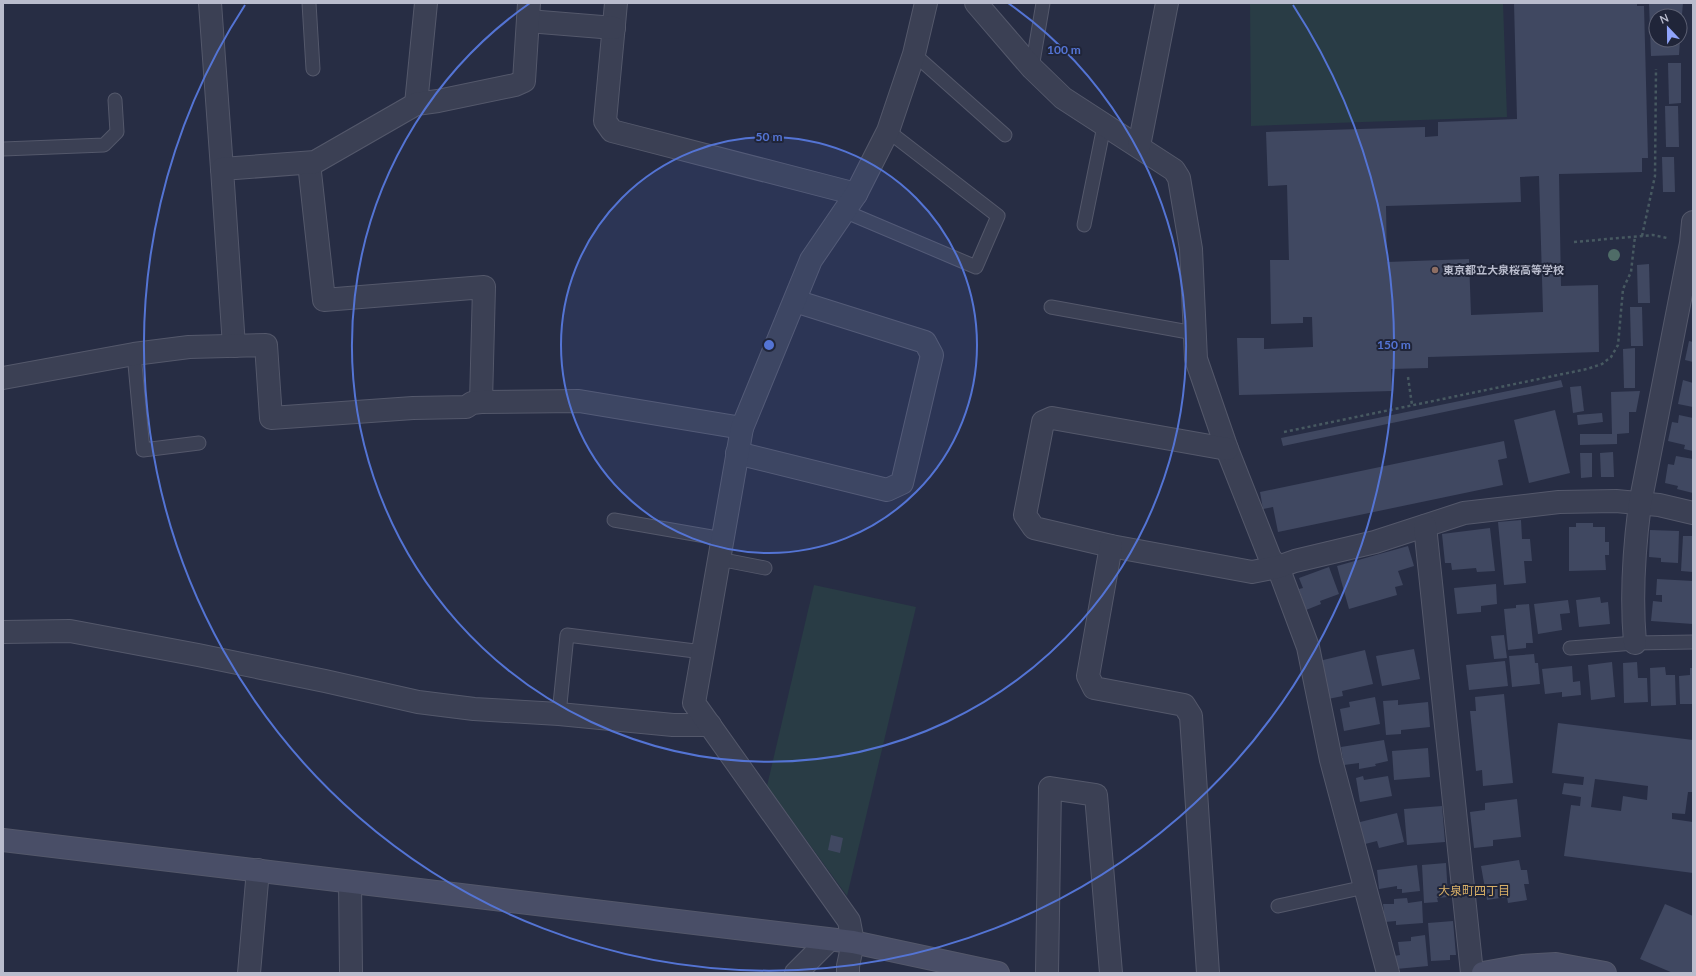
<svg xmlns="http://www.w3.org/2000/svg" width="1696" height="976" viewBox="0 0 1696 976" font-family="Lato,'Noto Sans JP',sans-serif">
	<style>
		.green { fill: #293c45 }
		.building { fill: #404861; fill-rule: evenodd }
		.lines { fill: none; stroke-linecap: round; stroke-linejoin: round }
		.lane-casing { stroke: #54586b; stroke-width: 15 }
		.street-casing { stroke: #54586b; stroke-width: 24 }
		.secondary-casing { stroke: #54586b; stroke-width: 24 }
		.path { stroke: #475961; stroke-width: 2.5; stroke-dasharray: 3 3; stroke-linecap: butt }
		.lane { stroke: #3b4054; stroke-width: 13 }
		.street { stroke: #3b4054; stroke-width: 22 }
		.secondary { stroke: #494e67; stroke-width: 22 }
		.tree { fill: #4f6c67 }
		.ring { fill: none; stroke: #5474d4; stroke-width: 2 }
		.education-dot { fill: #8d6e63; stroke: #202539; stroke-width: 1.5 }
		.labels { text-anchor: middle; stroke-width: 4; stroke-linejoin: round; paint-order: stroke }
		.poi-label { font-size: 11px; font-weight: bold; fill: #b9bccd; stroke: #202539; text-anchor: start }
		.neighbourhood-label { font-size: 12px; fill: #d9b067; stroke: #202539 }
		.centre { fill: #5474d4; stroke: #202539; stroke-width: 2 }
		.ring-label { font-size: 12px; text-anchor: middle; font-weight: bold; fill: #5474d4; stroke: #202539; stroke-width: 4; stroke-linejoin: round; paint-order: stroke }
	</style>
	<rect width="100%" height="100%" fill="#272d44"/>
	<g class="green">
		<path d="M1250 3H1503L1507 117 1251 126Z"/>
		<path d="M814 585 916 607 847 896 767 786Z"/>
	</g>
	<g class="building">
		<path d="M1514 3H1637V6H1644L1648 158H1642V172L1559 174 1561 286 1598 285 1599 352 1428 357V368L1391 369 1392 391 1239 395 1237 338H1264V349L1313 347 1312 317H1303V323L1271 324 1270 260H1289L1287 185 1268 186 1266 132 1425 127V137L1438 136V122L1517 119ZM1539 176 1543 312 1471 315 1469 259 1387 262 1386 206 1521 202 1520 177Z"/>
		<path d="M1649 3H1683L1681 26 1680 16H1656V40H1680L1679 55 1651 56Z"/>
		<path d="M1668 63H1681V103L1669 104Z"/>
		<path d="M1665 106H1678L1679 147H1666Z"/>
		<path d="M1662 157H1674L1675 192H1663Z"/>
		<path d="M1649 264 1650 303H1638L1637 265Z"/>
		<path d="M1630 307H1642L1643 346H1631Z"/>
		<path d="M1689 341 1693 342V362L1685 360Z"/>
		<path d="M1635 348V388H1624L1623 349Z"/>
		<path d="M1561 380 1563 387 1283 446 1281 438Z"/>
		<path d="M1683 380 1693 383V407L1678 404Z"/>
		<path d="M1581 386 1584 411 1573 413 1570 387Z"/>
		<path d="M1640 391 1636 412H1629V433L1617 434V444L1580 445V434H1612L1611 392Z"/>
		<path d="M1555 410 1570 473 1529 483 1514 420Z"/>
		<path d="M1602 413 1603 422 1578 425 1577 415Z"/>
		<path d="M1679 415 1693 418V451L1684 449 1685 445 1668 441 1672 422 1678 423Z"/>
		<path d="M1504 441 1507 458 1498 460 1503 485 1278 532 1273 507 1263 509 1260 492Z"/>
		<path d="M1613 452 1614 477H1601L1600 453Z"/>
		<path d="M1580 453H1592V477L1581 478Z"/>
		<path d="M1676 456 1693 459V493L1677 489 1678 486 1665 483 1668 464 1674 465Z"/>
		<path d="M1521 520 1522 539H1530L1532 561H1524L1526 583 1504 585 1498 522Z"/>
		<path d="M1576 523H1593V527H1605V542H1609V555H1605L1606 570 1569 571V527H1576Z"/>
		<path d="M1490 528 1495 571 1477 572 1476 568 1452 570 1451 563H1445L1442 534Z"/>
		<path d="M1650 530 1679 531 1678 563 1661 562V558L1649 557Z"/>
		<path d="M1683 536H1693V572L1681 571Z"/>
		<path d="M1408 546 1414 566 1398 571 1403 585 1395 587 1397 595 1349 609 1337 566Z"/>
		<path d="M1329 567 1339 594 1320 601 1321 604 1306 610 1299 589 1303 588 1299 578Z"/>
		<path d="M1657 579 1693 581V624L1651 621 1653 601 1662 602V595H1656Z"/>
		<path d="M1496 584 1497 604 1481 606V612L1457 614 1454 588Z"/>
		<path d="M1600 597 1601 603 1608 602 1610 624 1579 627 1576 600Z"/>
		<path d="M1568 600 1570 613 1560 614 1562 630 1538 634 1534 604Z"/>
		<path d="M1529 604 1533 643H1526V648L1508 650 1504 609 1516 608V605Z"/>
		<path d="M1504 635 1507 658 1494 659 1491 636Z"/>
		<path d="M1414 649 1420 679 1382 686 1376 656Z"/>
		<path d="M1365 650 1373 684 1342 691 1343 696 1328 699 1319 661Z"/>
		<path d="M1534 654 1535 663H1538L1540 684 1512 687 1509 656Z"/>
		<path d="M1505 661 1508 686 1469 690 1466 665Z"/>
		<path d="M1612 662 1615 697 1591 700 1588 665Z"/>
		<path d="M1637 662 1638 678H1647L1648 702 1624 703 1623 663Z"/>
		<path d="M1572 666 1573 682 1580 681 1581 695 1562 697V692L1545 694 1542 669Z"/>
		<path d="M1665 667 1666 675H1675L1676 705 1651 706 1650 668Z"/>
		<path d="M1690 668H1693V704H1680L1679 676 1690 675Z"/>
		<path d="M1504 694 1513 783 1483 786 1482 770 1476 771 1470 711H1476L1475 697Z"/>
		<path d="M1375 697 1380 724 1344 731 1340 709 1350 707 1349 702Z"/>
		<path d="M1398 700V705L1428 702 1430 727 1401 730V734L1386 735 1383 701Z"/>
		<path d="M1558 723 1693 740V792H1688L1685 814 1672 813V819L1693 822V873L1564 856 1571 805 1580 806 1581 797 1562 794 1564 783 1583 785 1584 777 1552 773ZM1595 779 1648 786 1647 800 1623 796 1621 811 1591 807Z"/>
		<path d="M1384 740 1388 761 1375 764 1376 766 1359 769V763L1344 765 1341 747Z"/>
		<path d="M1428 748 1430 777 1394 780 1392 751Z"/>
		<path d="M1363 776 1364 780 1388 776 1392 796 1360 802 1356 778Z"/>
		<path d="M1517 799 1521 837 1493 840V846L1474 848 1470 812 1485 810V803Z"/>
		<path d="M1442 806 1445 842 1407 845 1404 809Z"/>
		<path d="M1397 813 1404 842 1379 848 1377 841 1361 845 1356 823Z"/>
		<path d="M831 835 843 838 840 853 828 850Z"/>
		<path d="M1519 860 1521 870H1527L1529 884H1524L1527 900 1508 903 1507 897 1487 900 1481 866Z"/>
		<path d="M1446 863 1448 897 1437 898 1438 902 1424 903 1422 865Z"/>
		<path d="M1417 865 1420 891 1402 893V889H1397V886L1379 889 1377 870Z"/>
		<path d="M1407 898 1408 903 1422 901 1423 923 1396 925V921L1385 922 1383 904H1394V899Z"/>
		<path d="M1665 904 1693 916V973H1673L1640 959Z"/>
		<path d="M1453 921 1456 955H1450V960L1431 961 1428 923Z"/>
		<path d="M1425 935 1428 966 1396 969 1394 956 1400 955 1398 942 1411 941V937Z"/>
	</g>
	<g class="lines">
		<g class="lane-casing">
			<g id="lane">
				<path d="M309 3 313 69"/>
				<path d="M914 54 1005 135"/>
				<path d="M1032 68 1043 3"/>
				<path d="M3 149 104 145 117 132 115 100"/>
				<path d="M844 211 976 267 998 216 888 131"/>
				<path d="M1084 225 1104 126"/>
				<path d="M1051 307 1194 333"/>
				<path d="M134 354 143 450 199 443"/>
				<path d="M614 520 723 539"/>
				<path d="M719 559 765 568"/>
				<path d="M1570 648 1635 643 1693 642"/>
				<path d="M559 714 567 635 703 652"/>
				<path d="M1278 906 1365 887"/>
			</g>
		</g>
		<g class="street-casing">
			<g id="street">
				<path d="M210 3 222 169"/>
				<path d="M616 3 605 121 612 131 856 194"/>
				<path d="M976 3 1032 68 1063 98 1174 170 1179 178 1191 249 1196 359 1227 449 1270 558 1278 567 1308 647 1331 760 1388 973"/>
				<path d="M528 21 614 28"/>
				<path d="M416 104 426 3"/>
				<path d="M1139 146 1167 3"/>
				<path d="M309 163 324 300 484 287 481 402"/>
				<path d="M234 346 222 169 315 162 416 104 438 101 515 85 524 81 529 3"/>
				<path d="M3 378 134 354 189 347 266 345 271 418 413 408 466 407 472 403 481 402 579 401 742 428"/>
				<path d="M1227 449 1052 418 1043 422 1025 515 1034 528 1111 546 1252 572 1278 567 1295 561 1375 542 1464 513 1559 502 1616 501 1659 505 1693 513"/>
				<path d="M737 453 887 490 902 483 932 355 925 342 795 301"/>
				<path d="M1425 526 1472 973"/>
				<path d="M1111 546 1088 676 1094 688 1184 705 1191 716 1208 973"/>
				<path d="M3 632 70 631 198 655 325 681 418 702 474 709 559 714 673 725H710"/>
				<path d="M1635 643C1631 597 1634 549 1640 504L1691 243 1693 222"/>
				<path d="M350 882 351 973"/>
				<path d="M249 973 258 870"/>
				<path d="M796 973 829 940"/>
				<path d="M848 973V966L853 942 849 921 694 703 742 428 811 260 856 194 888 131 914 54 926 3"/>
				<path d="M1047 973 1050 788 1096 795 1111 973"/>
			</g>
		</g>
		<g class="secondary-casing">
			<g id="secondary">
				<path d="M3 840 853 942 998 973"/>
				<path d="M1483 973 1522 966 1556 964 1605 973"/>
			</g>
		</g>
		<g class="path">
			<path d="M1642 236 1655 176 1656 69"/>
			<path d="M1574 242 1653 235 1667 238"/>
			<path d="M1408 377 1412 405"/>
			<path d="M1284 432 1587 369 1602 364 1611 357 1618 345 1623 289 1631 272 1635 236"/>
		</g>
		<use href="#lane" class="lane"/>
		<use href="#street" class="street"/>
		<use href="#secondary" class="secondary"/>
	</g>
	<circle class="tree" cx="1614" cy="255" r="6"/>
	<circle cx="769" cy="345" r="208" fill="#5474d4" fill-opacity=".12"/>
	<g class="ring">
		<circle cx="769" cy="345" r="208"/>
		<path d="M1008 3A417 417 0 1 1 530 3"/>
		<path d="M1293 5A625 625 0 1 1 245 5"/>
	</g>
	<circle class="education-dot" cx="1435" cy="270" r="4"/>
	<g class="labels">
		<g class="poi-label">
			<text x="1443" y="274">東京都立大泉桜高等学校</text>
		</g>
		<g class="neighbourhood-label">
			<text x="1474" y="895">大泉町四丁目</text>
		</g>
	</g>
	<circle cx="769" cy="345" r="6" class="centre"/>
	<g class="ring-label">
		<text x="1064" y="54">100 m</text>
		<text x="769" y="141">50 m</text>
		<text x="1394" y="349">150 m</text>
	</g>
	<rect width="1696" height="976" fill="none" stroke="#b9bccd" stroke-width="8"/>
	<g transform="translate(1668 28) rotate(338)"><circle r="19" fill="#202539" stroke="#5d6174"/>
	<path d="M0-3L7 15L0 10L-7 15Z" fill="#90a4fb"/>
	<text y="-6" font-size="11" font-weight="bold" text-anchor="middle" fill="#b9bccd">N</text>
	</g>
</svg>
